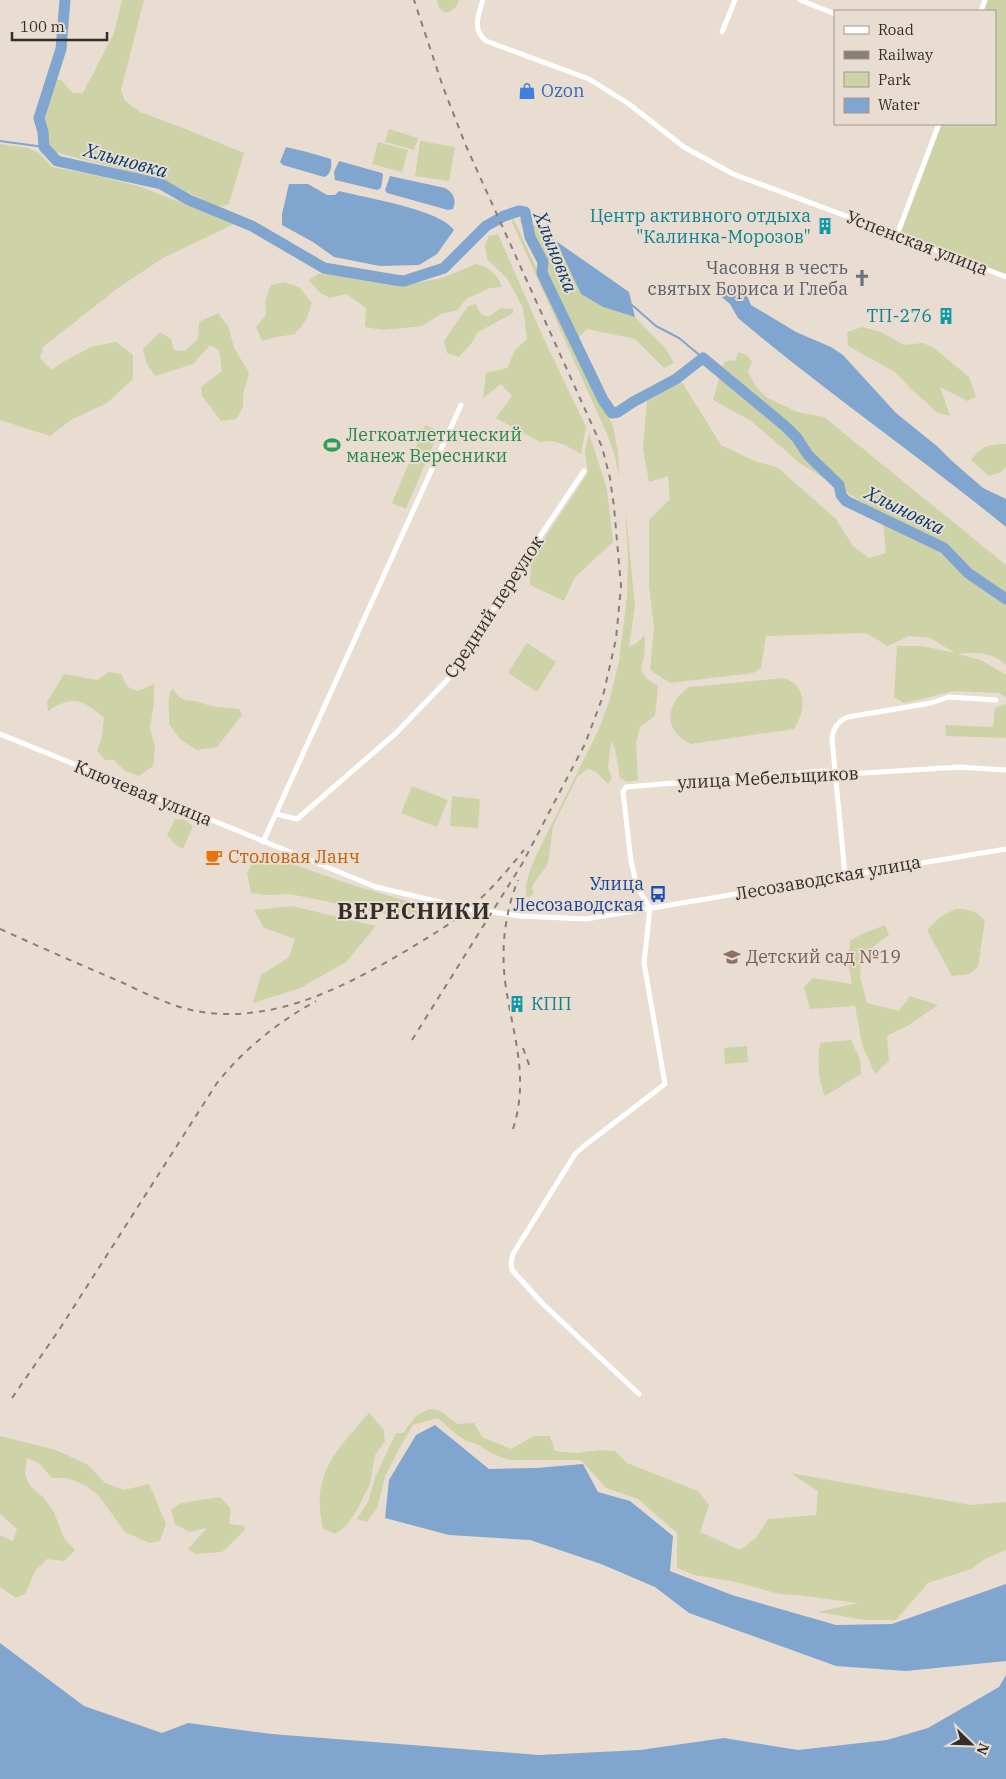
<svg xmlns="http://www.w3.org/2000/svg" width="1006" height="1779" viewBox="0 0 1006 1779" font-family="'IBM Plex Serif',serif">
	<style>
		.green { fill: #ced2a7 }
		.water { fill: #80a5cf }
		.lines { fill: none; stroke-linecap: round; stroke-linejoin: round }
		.stream { stroke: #80a5cf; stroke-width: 2 }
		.river { stroke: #80a5cf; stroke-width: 11 }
		.minor { stroke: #fff; stroke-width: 5 }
		.rail { stroke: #887f77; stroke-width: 2; stroke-dasharray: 6 6; stroke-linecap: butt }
		.labels { text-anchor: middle; stroke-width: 4; stroke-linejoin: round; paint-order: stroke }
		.shop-label { font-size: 18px; fill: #366cbe; stroke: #e9ddd1; text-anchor: start }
		.culture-label { font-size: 18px; fill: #0d838f; stroke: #e9ddd1; text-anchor: end }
		.street-label { font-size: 18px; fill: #332e29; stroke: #e9ddd1 }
		.worship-label { font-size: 18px; fill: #5b616d; stroke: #e9ddd1; text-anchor: end }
		.leisure-label { font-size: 18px; fill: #27864d; stroke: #e9ddd1; text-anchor: start }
		.food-label { font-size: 18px; fill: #c56008; stroke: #e9ddd1; text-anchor: start }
		.transit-label { font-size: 18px; fill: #164399; stroke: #e9ddd1; text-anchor: end }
		.education-label { font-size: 18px; fill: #785e54; stroke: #e9ddd1; text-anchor: start }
		.water-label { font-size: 19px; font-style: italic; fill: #01396c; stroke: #e9ddd1 }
		.district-label { font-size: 22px; font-weight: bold; letter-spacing: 1px; fill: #332e29; stroke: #e9ddd1 }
	</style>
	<rect width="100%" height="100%" fill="#e9ddd1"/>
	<g class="green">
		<path d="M122 0H144L121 90 125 101 140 112 181 127 244 153 229 204 218 207 165 181 51 151 42 115 54 80H61L73 93H83L114 33Z"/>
		<path d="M437 0H459C457 8 452 11 445 13L439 8Z"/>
		<path d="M985 0H1006V275L906 236 901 231 902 225 939 124H995V11H981Z"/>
		<path d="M389 129 418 138 414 150 385 142Z"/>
		<path d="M420 141 455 147 449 181 415 176Z"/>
		<path d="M378 142 408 150 402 172 372 164Z"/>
		<path d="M0 144 28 148 39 153 52 167 90 174 138 186 236 223 163 258 118 288 43 347 40 358 52 370 63 362 91 347 116 342 133 355V379L107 403 71 420 50 436 0 420Z"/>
		<path d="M513 218 598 399 612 423 618 451 619 478 615 456 607 434 512 222Z"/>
		<path d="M519 219 527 220 556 241 581 294 603 307 635 317 665 348 674 363 664 368 635 339 587 329 577 339Z"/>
		<path d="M498 234 543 337 586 427 581 454 565 445 552 441 540 442 496 418 512 396 501 384 483 398 486 373 507 368 515 350 527 339 523 308 507 278 487 259 485 245 489 236Z"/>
		<path d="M476 264C490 268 497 273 502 287L490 288 466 299 458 310 441 314 422 326 383 330 365 327 366 308 346 294 330 298 319 292 309 280 318 274 334 272 404 285 442 278Z"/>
		<path d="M284 282 299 287 312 303 306 320 295 334 277 337 262 341 256 327 266 315 265 301 271 285Z"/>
		<path d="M476 304 481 314 488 317 501 308 513 309V313L478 332 471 344 459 357 447 353 444 341 468 306Z"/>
		<path d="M218 313 229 328 234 348 249 373 243 395V407L236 419 221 421 202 396 201 387 222 371 219 350 210 345 193 364 155 376 146 362 143 349 160 332 171 339 174 350 185 351 198 339 199 322Z"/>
		<path d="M862 327 881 332 904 345 923 343 934 348 969 377 976 397 967 401 940 387 950 416 938 413 911 389 895 372 848 346 847 332Z"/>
		<path d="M738 352 747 355 752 362 748 371 750 376 755 385 766 397 797 412 824 417 1006 565V665C993 652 974 652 957 654L981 660 1006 675V697L999 693 954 691 904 703 894 697 897 646H922L955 653 930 638 909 636 888 646 866 633 766 636 761 668 753 673 670 683 650 670 654 628 649 585V520L670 499 668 476 649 482 643 449 647 401 682 382 721 445 757 462 777 467 836 519 853 546 869 558 886 553 883 522 864 503 801 464 751 421 713 400 724 362 732 360 735 361Z"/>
		<path d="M425 425 439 431 406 509 392 503Z"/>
		<path d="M589 433 607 489 613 542 575 577 564 601 530 585 531 558 588 473 585 450Z"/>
		<path d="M1006 444V467L1001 472 989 476 971 460C983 445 987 445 1006 444Z"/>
		<path d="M625 504 635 605 629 647 637 643 645 635 644 657 641 670 646 678 658 686 655 716 640 727 636 744 638 780 628 782 620 778 615 748 611 741 608 768 612 778 608 784 596 772 588 769 578 776 553 826 548 864 534 883 532 888 534 893 528 898 526 896C525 881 530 872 535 858L598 731 609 702 619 661 627 597 628 557Z"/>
		<path d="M527 643 556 662 537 692 508 673Z"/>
		<path d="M109 672 121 674 128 687 138 691 154 684V702L150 728 155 748 153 766 139 776 125 771 114 760H105L97 751 102 736 104 718C82 699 73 695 48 711L47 702 64 674 97 680Z"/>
		<path d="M784 678C808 687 806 710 794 729L691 744C671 735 664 717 677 698 680 694 685 691 689 687Z"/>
		<path d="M172 688 179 697 185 700 195 701 211 706 239 709 242 715 217 747 197 750 180 739 169 724C170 710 166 701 172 688Z"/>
		<path d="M1006 704V738L946 736 945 725 993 727 995 708Z"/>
		<path d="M412 786 448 800 437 827 401 813Z"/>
		<path d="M452 796 480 799 478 828 450 826Z"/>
		<path d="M175 819 185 820 193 826 183 849 175 844 167 835Z"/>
		<path d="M272 857 355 886 424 906 425 912 421 921 290 894 267 895 251 893 247 873 253 861Z"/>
		<path d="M292 906 376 926 346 962 300 988 253 1003 261 975 289 957 295 939 264 928 254 910Z"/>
		<path d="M955 909C968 909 976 910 985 921L978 967 969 974 952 976 927 930 940 917Z"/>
		<path d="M885 925 889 935 861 956 860 977 867 1003 899 1011 910 996 938 1005 909 1025 887 1036 889 1061 875 1074 862 1044 855 1006 810 1009 804 987 813 978 852 984 848 963 850 941 862 934Z"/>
		<path d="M851 1040 860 1060 861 1074 825 1096C818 1080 817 1061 820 1043Z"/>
		<path d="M747 1046 748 1062 725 1064 724 1048Z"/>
		<path d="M429 1409 439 1410 457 1424 474 1423 482 1437 511 1449 534 1436H550L555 1451 576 1453 600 1450 615 1451 627 1463 698 1491 709 1505 700 1532 740 1550 756 1538 768 1519 816 1515 818 1491 790 1473 971 1505 1006 1502V1550L985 1559 971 1569 928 1583 896 1620H865L818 1612 858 1603 798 1595 779 1594 732 1581 694 1575 677 1568V1533L638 1499 606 1488 581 1460H509L491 1453 477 1444 466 1441 452 1431 438 1418 413 1425 400 1447 385 1477 377 1508 367 1522 357 1519 368 1502 375 1478 396 1433H403L416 1416Z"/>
		<path d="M369 1413 384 1430 385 1441 375 1455 370 1484 358 1508 347 1525 335 1534 323 1528C310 1474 337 1450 369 1413Z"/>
		<path d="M0 1436 56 1450 88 1465 105 1483 124 1490 149 1484 166 1524 160 1541 149 1543 125 1532 99 1496 87 1486 67 1478H52L39 1463 27 1458 25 1474 30 1486 43 1497 54 1512 64 1538 75 1550 64 1561 47 1559 35 1571 25 1594 16 1598 0 1587V1535L13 1541 17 1529 0 1514Z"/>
		<path d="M220 1497 231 1509 229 1524 244 1526 245 1530 222 1552 195 1554 188 1549 207 1528 189 1532 175 1524 171 1510 181 1503Z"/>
	</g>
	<g class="water">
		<path d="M286 147 307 152 331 159C332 165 331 175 324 177L283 165 280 162Z"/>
		<path d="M339 161 382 173 383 175 381 188 377 190 335 180 334 172Z"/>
		<path d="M390 176 445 188C453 192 457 200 453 209L448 210 387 193 385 190Z"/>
		<path d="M289 184H308L327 195H335L339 191C366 198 439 209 454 230L437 254 419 265 380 266 334 257 313 242 282 225V214Z"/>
		<path d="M556 241 629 292 635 317 603 307 581 294Z"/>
		<path d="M725 286H743L751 305 796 332 831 347 843 355 896 413 938 447 952 461 983 488 1006 499V527C918 455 824 391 738 318L730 304 718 294Z"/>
		<path d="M435 1425 489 1469 537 1468 583 1464 598 1492 630 1501 673 1536 670 1571 732 1595 836 1625 892 1624 1006 1584V1661L906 1671 836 1666 689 1613 655 1587 601 1564 530 1540 449 1535 385 1518 389 1480 416 1435Z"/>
		<path d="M0 1643 84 1706 162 1733 188 1723 272 1734 539 1755 640 1750 724 1738 798 1750 887 1740 928 1728 999 1687 1006 1675V1779H0Z"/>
	</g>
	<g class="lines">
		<g class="stream">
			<path d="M0 141 44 147"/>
			<path d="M632 305 656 326 679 338 703 358"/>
		</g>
		<path class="river" d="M65 0 61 49 39 118 43 132 44 147 57 161 161 184 189 200 252 226 324 268 395 280 404 281 444 268 486 226 504 216 519 211 525 212 530 237 543 262 542 273 603 400 612 413 618 412 633 402 676 379 703 358 785 426 797 438 808 455 839 485 841 495 846 501 944 548 968 573 1006 599"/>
		<g class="minor">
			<path d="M483 0C478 15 472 30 486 41L589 79 629 104 684 147 733 174 897 235 1006 277"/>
			<path d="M800 0 835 14"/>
			<path d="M981 11 985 0"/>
			<path d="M722 32 735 0"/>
			<path d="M897 235 939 124"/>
			<path d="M0 734 376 887 470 909 520 916 586 919 1006 849"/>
			<path d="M276 814 297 819 395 734 456 671 518 569 584 471"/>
			<path d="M263 842 461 405"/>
			<path d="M845 875 832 739C833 728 838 721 848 717L931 703 949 697 996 700"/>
			<path d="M650 908 637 887 631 861 623 792 626 787 823 771 848 774 960 767 1006 770"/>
			<path d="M639 1394 543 1304 512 1270 511 1263 513 1254 575 1154 584 1146 665 1084 644 963 650 908"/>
		</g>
		<g class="rail">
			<path d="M0 929C40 947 81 965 121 982 147 994 174 1008 202 1012 275 1023 344 987 404 952 427 938 450 925 470 908 491 890 507 871 524 850"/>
			<path d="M412 1040 522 864 585 744 603 696 616 639 621 586 614 507 610 478 602 447 466 146 443 87 414 0"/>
			<path d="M523 1048 531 1070"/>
			<path d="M513 1129C530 1076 512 1033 505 981 501 947 505 912 518 880"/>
			<path d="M12 1398 59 1330 217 1083C244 1049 278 1022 316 1001"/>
		</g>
	</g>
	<defs>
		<g id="shop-bare" transform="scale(1.35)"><path d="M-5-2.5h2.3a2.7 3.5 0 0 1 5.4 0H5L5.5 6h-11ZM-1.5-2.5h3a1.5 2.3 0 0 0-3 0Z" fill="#3f7fe0" stroke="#e9ddd1" stroke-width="2.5" paint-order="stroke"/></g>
		<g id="building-bare" transform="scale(1.35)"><path d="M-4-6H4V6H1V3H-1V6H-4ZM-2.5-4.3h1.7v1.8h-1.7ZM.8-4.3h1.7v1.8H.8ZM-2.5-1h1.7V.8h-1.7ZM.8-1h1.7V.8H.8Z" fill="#0f9aa8" stroke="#e9ddd1" stroke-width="2.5" paint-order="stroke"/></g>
		<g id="church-bare" transform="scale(1.35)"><path d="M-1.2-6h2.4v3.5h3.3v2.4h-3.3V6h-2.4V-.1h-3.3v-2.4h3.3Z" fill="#6b7280" stroke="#e9ddd1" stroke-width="2.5" paint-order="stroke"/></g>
		<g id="stadium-bare" transform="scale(1.35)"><path d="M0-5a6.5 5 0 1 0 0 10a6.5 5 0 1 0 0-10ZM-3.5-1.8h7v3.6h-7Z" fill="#2e9e5b" stroke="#e9ddd1" stroke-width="2.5" paint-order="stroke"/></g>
		<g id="cafe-bare" transform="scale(1.35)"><path d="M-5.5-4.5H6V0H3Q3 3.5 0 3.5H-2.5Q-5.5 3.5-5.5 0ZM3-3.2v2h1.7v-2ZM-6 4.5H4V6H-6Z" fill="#e8710a" stroke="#e9ddd1" stroke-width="2.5" paint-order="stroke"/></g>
		<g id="bus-bare" transform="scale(1.35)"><path d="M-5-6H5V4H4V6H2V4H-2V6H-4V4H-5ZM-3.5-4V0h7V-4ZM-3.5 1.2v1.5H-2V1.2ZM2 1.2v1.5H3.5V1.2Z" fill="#1a4fb4" stroke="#e9ddd1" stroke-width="2.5" paint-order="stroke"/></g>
		<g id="school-bare" transform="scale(1.35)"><path d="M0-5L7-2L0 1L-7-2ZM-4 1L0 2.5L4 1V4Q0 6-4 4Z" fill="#8d6e63" stroke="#e9ddd1" stroke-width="2.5" paint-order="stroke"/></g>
	</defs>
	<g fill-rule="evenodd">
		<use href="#shop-bare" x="527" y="91"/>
		<use href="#building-bare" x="825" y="226"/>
		<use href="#church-bare" x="862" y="278"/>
		<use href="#building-bare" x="946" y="316"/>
		<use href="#stadium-bare" x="332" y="445"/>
		<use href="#cafe-bare" x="214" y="857"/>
		<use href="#bus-bare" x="658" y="894"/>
		<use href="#school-bare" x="732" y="957"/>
		<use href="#building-bare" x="517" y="1004"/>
	</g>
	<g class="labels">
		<g class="shop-label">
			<text x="541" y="97">Ozon</text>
		</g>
		<g class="culture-label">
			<text x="811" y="222">Центр активного отдыха<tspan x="811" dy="21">"Калинка-Морозов"</tspan></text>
			<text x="932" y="322">ТП-276</text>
			<text x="531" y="1010" text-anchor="start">КПП</text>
		</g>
		<g class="street-label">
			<text transform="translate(917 243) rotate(21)" y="6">Успенская улица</text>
			<text transform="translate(494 607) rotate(-57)" y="6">Средний переулок</text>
			<text transform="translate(768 778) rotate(-3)" y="6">улица Мебельщиков</text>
			<text transform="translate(143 793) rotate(22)" y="6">Ключевая улица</text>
			<text transform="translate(828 878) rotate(-10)" y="6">Лесозаводская улица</text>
		</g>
		<g class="worship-label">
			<text x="848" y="274">Часовня в честь<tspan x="848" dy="21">святых Бориса и Глеба</tspan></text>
		</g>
		<g class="leisure-label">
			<text x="346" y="441">Легкоатлетический<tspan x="346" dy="21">манеж Вересники</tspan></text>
		</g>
		<g class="food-label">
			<text x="228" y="863">Столовая Ланч</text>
		</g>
		<g class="transit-label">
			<text x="644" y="890">Улица<tspan x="644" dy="21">Лесозаводская</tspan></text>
		</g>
		<g class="education-label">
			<text x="746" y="963">Детский сад №19</text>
		</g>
		<g class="water-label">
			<text transform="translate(126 160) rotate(15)" y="7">Хлыновка</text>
			<text transform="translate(556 252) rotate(68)" y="7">Хлыновка</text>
			<text transform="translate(905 510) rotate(26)" y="7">Хлыновка</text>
		</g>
		<g class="district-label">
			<text x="414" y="919">ВЕРЕСНИКИ</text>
		</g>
	</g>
	<rect x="834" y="10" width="162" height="115" fill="#e9ddd1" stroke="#a0978e"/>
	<rect x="844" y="26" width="25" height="8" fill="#ffffff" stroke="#a0978e"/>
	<text x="878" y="35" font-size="15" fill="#332e29">Road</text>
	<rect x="844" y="51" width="25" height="8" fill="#887f77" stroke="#a0978e"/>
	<text x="878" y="60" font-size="15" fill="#332e29">Railway</text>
	<rect x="844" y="72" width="25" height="15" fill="#ced2a7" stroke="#a0978e"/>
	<text x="878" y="85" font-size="15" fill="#332e29">Park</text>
	<rect x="844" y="98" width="25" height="15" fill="#80a5cf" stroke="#a0978e"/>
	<text x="878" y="110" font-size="15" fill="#332e29">Water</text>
	<g transform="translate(971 1744) rotate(113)" stroke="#e9ddd1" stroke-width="4" paint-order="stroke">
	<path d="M0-4L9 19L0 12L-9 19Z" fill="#332e29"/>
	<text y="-8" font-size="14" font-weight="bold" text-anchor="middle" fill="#332e29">N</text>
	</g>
	<path d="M12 32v8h95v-8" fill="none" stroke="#332e29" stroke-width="2.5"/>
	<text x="20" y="32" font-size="15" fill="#332e29" stroke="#e9ddd1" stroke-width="4" paint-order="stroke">100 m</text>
</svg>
